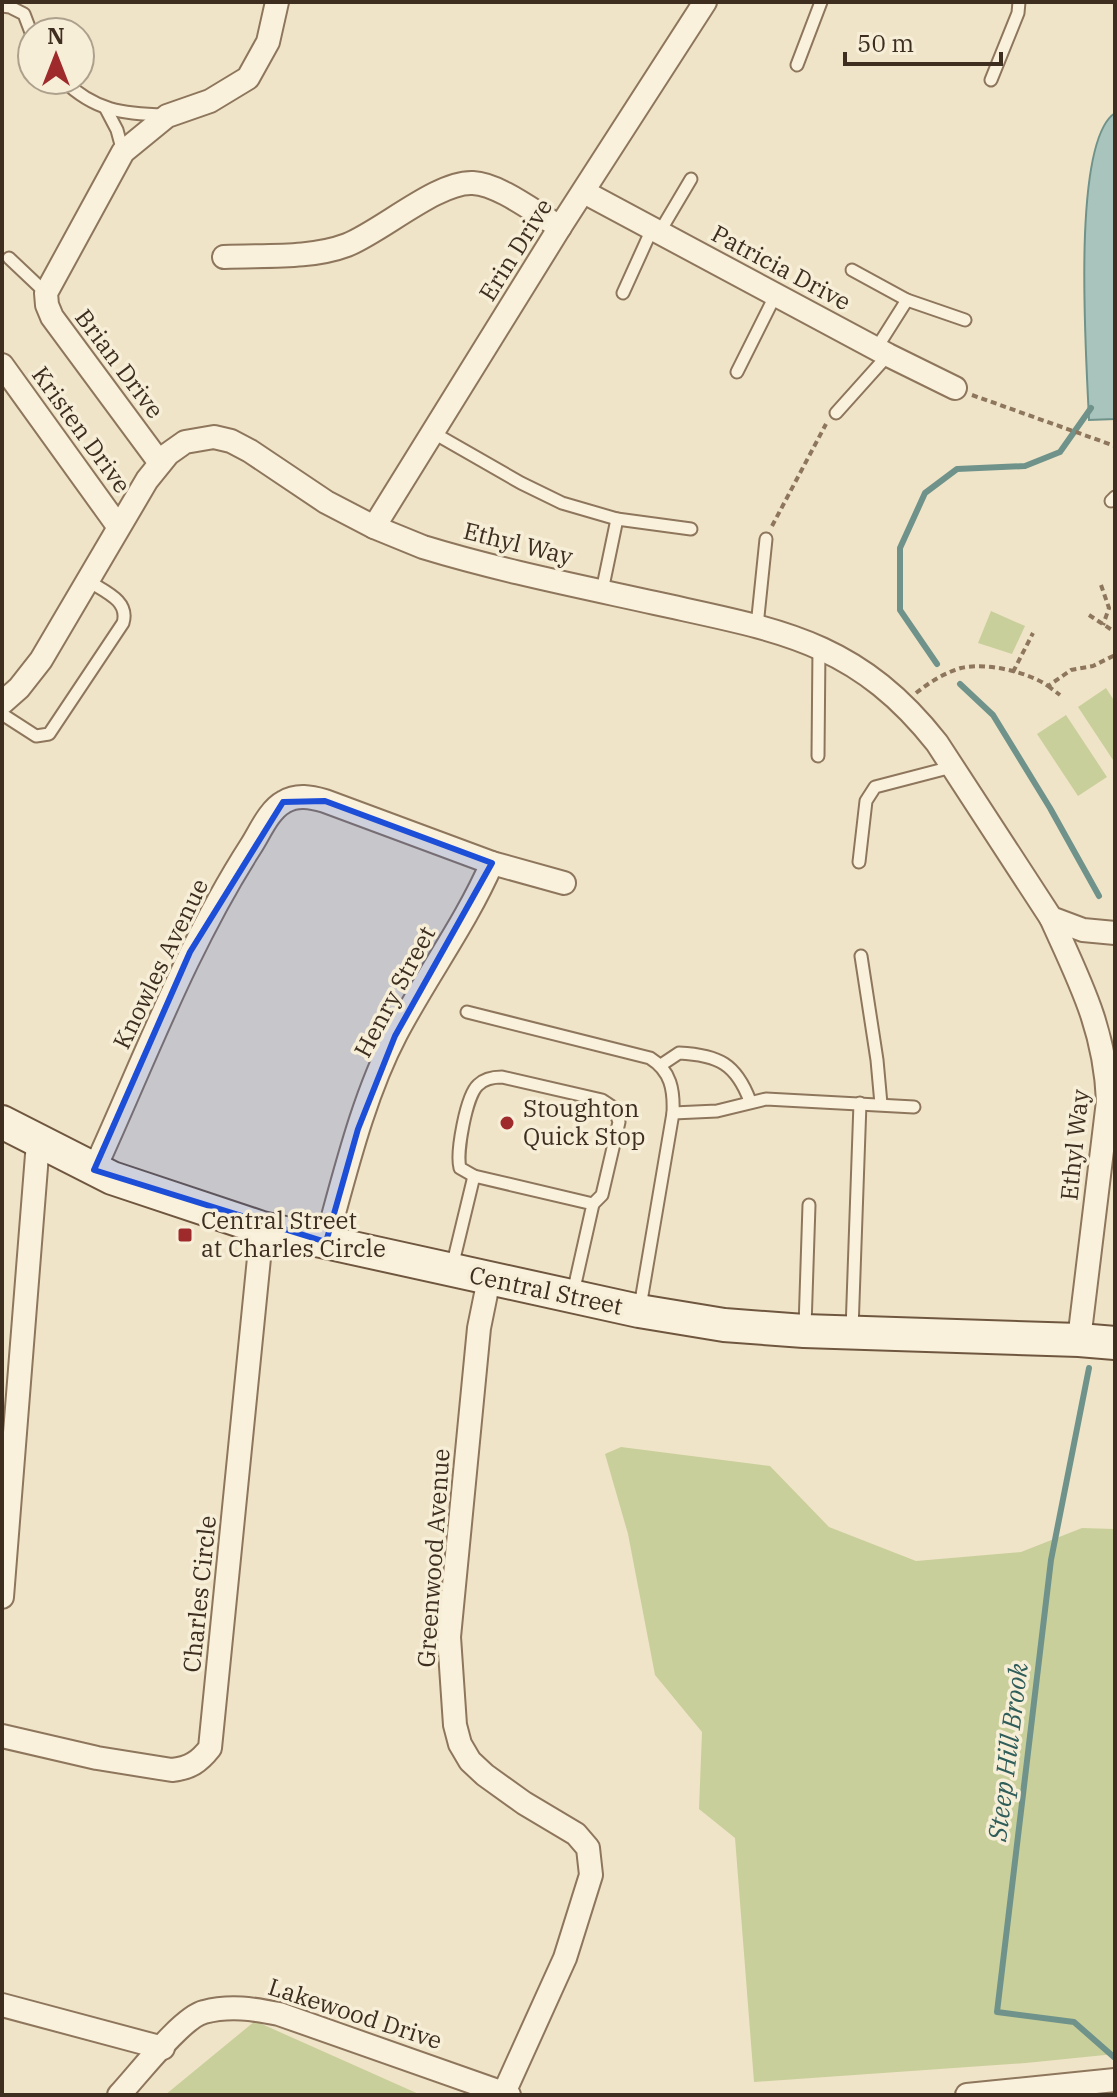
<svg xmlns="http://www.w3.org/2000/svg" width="1117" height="2097" viewBox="0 0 1117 2097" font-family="'IBM Plex Serif',serif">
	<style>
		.green { fill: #c9cf9b }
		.water { fill: #a9c4bc; stroke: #6f938a; stroke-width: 2 }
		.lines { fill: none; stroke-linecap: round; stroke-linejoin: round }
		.stream { stroke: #6f938a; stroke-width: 6 }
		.lane-casing { stroke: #8d765c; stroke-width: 15 }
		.street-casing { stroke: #8d765c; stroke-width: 26 }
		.secondary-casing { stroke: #6f573f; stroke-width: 36 }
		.path { stroke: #8d765c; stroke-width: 4; stroke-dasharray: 6 4; stroke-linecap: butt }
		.lane { stroke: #faf1dc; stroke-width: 11 }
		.street { stroke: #faf1dc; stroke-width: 22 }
		.secondary { stroke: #faf1dc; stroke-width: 32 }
		.marked { fill: #1d4ed8; fill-opacity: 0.2; stroke: #1d4ed8; stroke-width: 6; stroke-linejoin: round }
		.poi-dot { fill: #9e2a2b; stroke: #f7eed8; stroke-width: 3 }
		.labels { text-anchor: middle; stroke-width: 7; stroke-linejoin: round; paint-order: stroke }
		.street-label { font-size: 24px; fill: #3d2e20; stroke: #f7eed8 }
		.poi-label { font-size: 24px; fill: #3d2e20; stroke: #f7eed8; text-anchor: start }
		.water-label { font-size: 26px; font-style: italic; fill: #2f5d5a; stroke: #f7eed8 }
	</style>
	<rect width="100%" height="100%" fill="#f0e4c8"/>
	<g class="green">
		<path d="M991 611 1025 626 1012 654 978 643Z"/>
		<path d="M1106 688 1115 702V763L1078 707Z"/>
		<path d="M1066 715 1107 777 1078 796 1037 734Z"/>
		<path d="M621 1447 770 1466 829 1527 916 1561 1021 1552 1082 1528 1115 1529V2054L1026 2063 754 2082 735 1838 699 1809 702 1732 655 1675 628 1534 605 1454Z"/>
		<path d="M255 2021 421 2095H165Z"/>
	</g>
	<path class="water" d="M1115 113V419L1089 420C1087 365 1070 142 1115 113Z"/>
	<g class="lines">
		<g class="stream">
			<path d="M937 664 900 610V548L925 493 957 469 1025 466 1060 452 1091 408"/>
			<path d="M960 684 993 715 1050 808 1099 896"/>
			<path d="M1089 1368 1051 1560 997 2012 1074 2022 1115 2058"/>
		</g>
		<g class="lane-casing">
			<g id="lane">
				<path d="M2 6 10 7 24 14 32 35"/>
				<path d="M797 65 821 2"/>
				<path d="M63 80C95 111 123 114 165 115"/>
				<path d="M991 80 1018 13 1019 2"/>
				<path d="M106 109 117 130 123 152"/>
				<path d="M659 233 691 179"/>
				<path d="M9 258 46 293"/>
				<path d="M852 270 907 300"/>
				<path d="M623 293 652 229"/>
				<path d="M876 349 907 300 965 320"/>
				<path d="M737 372 776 294"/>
				<path d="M836 413 888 355"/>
				<path d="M432 432 521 483 562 503 617 519"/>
				<path d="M1111 501 1115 497"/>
				<path d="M602 591 617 519 691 529"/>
				<path d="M757 626 766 539"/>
				<path d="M2 714 36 736 49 734 123 623C130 600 103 591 87 580"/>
				<path d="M818 756 819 647"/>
				<path d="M859 862 866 801 875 787 952 767"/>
				<path d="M861 956 877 1060 881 1104"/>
				<path d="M467 1012 650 1058C671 1071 674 1090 673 1113L640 1307"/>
				<path d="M661 1065 679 1053C719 1055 736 1064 750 1101"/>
				<path d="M673 1113 717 1111 766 1099 914 1107"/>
				<path d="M474 1176 460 1168C456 1153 466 1096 478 1085 484 1079 494 1077 502 1077L602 1100 614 1108 619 1122 602 1195 593 1204"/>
				<path d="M452 1267 474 1176 593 1204 573 1293"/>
				<path d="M805 1327 809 1205"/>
				<path d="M852 1330 860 1103"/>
			</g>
		</g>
		<g class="street-casing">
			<g id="street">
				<path d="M584 192 888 355 955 388"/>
				<path d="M224 257C264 255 310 259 347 245 382 231 438 181 473 183 499 184 537 214 560 227"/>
				<path d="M2 365 118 526"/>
				<path d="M160 463 52 317 47 305 46 293 123 152 167 116 210 101 248 78 268 42 277 2"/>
				<path d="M374 527 560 227 705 2"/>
				<path d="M2 703 19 688 41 660 147 480 168 454 185 442 214 437 231 441 250 451 326 502 374 527 423 547C498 570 578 586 655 603 776 630 855 639 937 743L1051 918 1083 930 1115 933"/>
				<path d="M1051 918C1080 982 1105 1029 1108 1101L1079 1340"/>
				<path d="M94 1170C144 1061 186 947 251 846 260 832 269 810 284 802 297 794 311 797 325 801L492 863 564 883"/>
				<path d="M326 1242C345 1174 363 1097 396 1034 427 975 466 923 492 863"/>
				<path d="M489 1279 479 1328 449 1637 455 1725 460 1744 470 1761 485 1775 524 1803 576 1834 588 1848 591 1875 565 1958 503 2095"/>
				<path d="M2 1597 38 1142"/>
				<path d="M2 1736 97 1758 172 1770C190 1768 199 1762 210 1748L262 1228"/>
				<path d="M2 2005 163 2048"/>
				<path d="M119 2095C137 2076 182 2017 204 2012 230 2005 254 2009 279 2014L509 2095"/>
				<path d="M967 2095 1115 2080"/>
			</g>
		</g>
		<g class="secondary-casing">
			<path id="secondary" d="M2 1122 112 1178 262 1228 639 1311 724 1325 804 1331 1079 1340 1115 1343"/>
		</g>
		<g class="path">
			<path d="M972 395 1115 446"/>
			<path d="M772 526 826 424"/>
			<path d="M1101 585 1109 608 1103 625"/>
			<path d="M1089 615 1115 632"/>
			<path d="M1013 672 1033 633"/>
			<path d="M1048 686 1060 695"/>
			<path d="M916 693C930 682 944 673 961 668 985 662 1029 672 1048 686L1071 670 1093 666 1115 655"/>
		</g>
		<use href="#lane" class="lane"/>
		<use href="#street" class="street"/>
		<use href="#secondary" class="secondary"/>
	</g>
	<path class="marked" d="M325 801 492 863 395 1036 358 1129 326 1242 94 1170 190 952 283 802Z"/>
	<g class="poi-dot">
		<circle cx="507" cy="1123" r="8"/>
		<rect x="177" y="1227" width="16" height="16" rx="4"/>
	</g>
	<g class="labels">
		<g class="street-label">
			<text transform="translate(516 250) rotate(-58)" y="8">Erin Drive</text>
			<text transform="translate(781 268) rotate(28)" y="8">Patricia Drive</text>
			<text transform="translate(119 364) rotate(53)" y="8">Brian Drive</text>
			<text transform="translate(81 430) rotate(54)" y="8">Kristen Drive</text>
			<text transform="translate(518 544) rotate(14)" y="8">Ethyl Way</text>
			<text transform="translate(161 964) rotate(-64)" y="8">Knowles Avenue</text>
			<text transform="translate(395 992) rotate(-62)" y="8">Henry Street</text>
			<text transform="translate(1075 1145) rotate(-84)" y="8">Ethyl Way</text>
			<text transform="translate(546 1291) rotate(12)" y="8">Central Street</text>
			<text transform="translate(434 1558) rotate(-86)" y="8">Greenwood Avenue</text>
			<text transform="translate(200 1594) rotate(-84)" y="8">Charles Circle</text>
			<text transform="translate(355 2014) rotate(18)" y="8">Lakewood Drive</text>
		</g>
		<g class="poi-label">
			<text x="523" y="1117">Stoughton<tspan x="523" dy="28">Quick Stop</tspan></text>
			<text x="201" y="1229">Central Street<tspan x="201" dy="28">at Charles Circle</tspan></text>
		</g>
		<g class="water-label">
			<text transform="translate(1008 1752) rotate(-83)" y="9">Steep Hill Brook</text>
		</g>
	</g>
	<rect width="1117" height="2097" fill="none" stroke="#3d2e20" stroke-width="8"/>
	<g transform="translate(56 56)"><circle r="38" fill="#f7eed8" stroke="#ada18e" stroke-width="2"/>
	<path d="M0-6L14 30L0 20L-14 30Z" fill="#9e2a2b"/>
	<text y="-12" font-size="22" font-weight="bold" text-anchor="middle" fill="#3d2e20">N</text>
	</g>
	<path d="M845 52v12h156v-12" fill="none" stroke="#3d2e20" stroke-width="4"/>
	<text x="857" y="52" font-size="24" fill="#3d2e20" stroke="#f7eed8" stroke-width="6" paint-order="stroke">50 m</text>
</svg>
